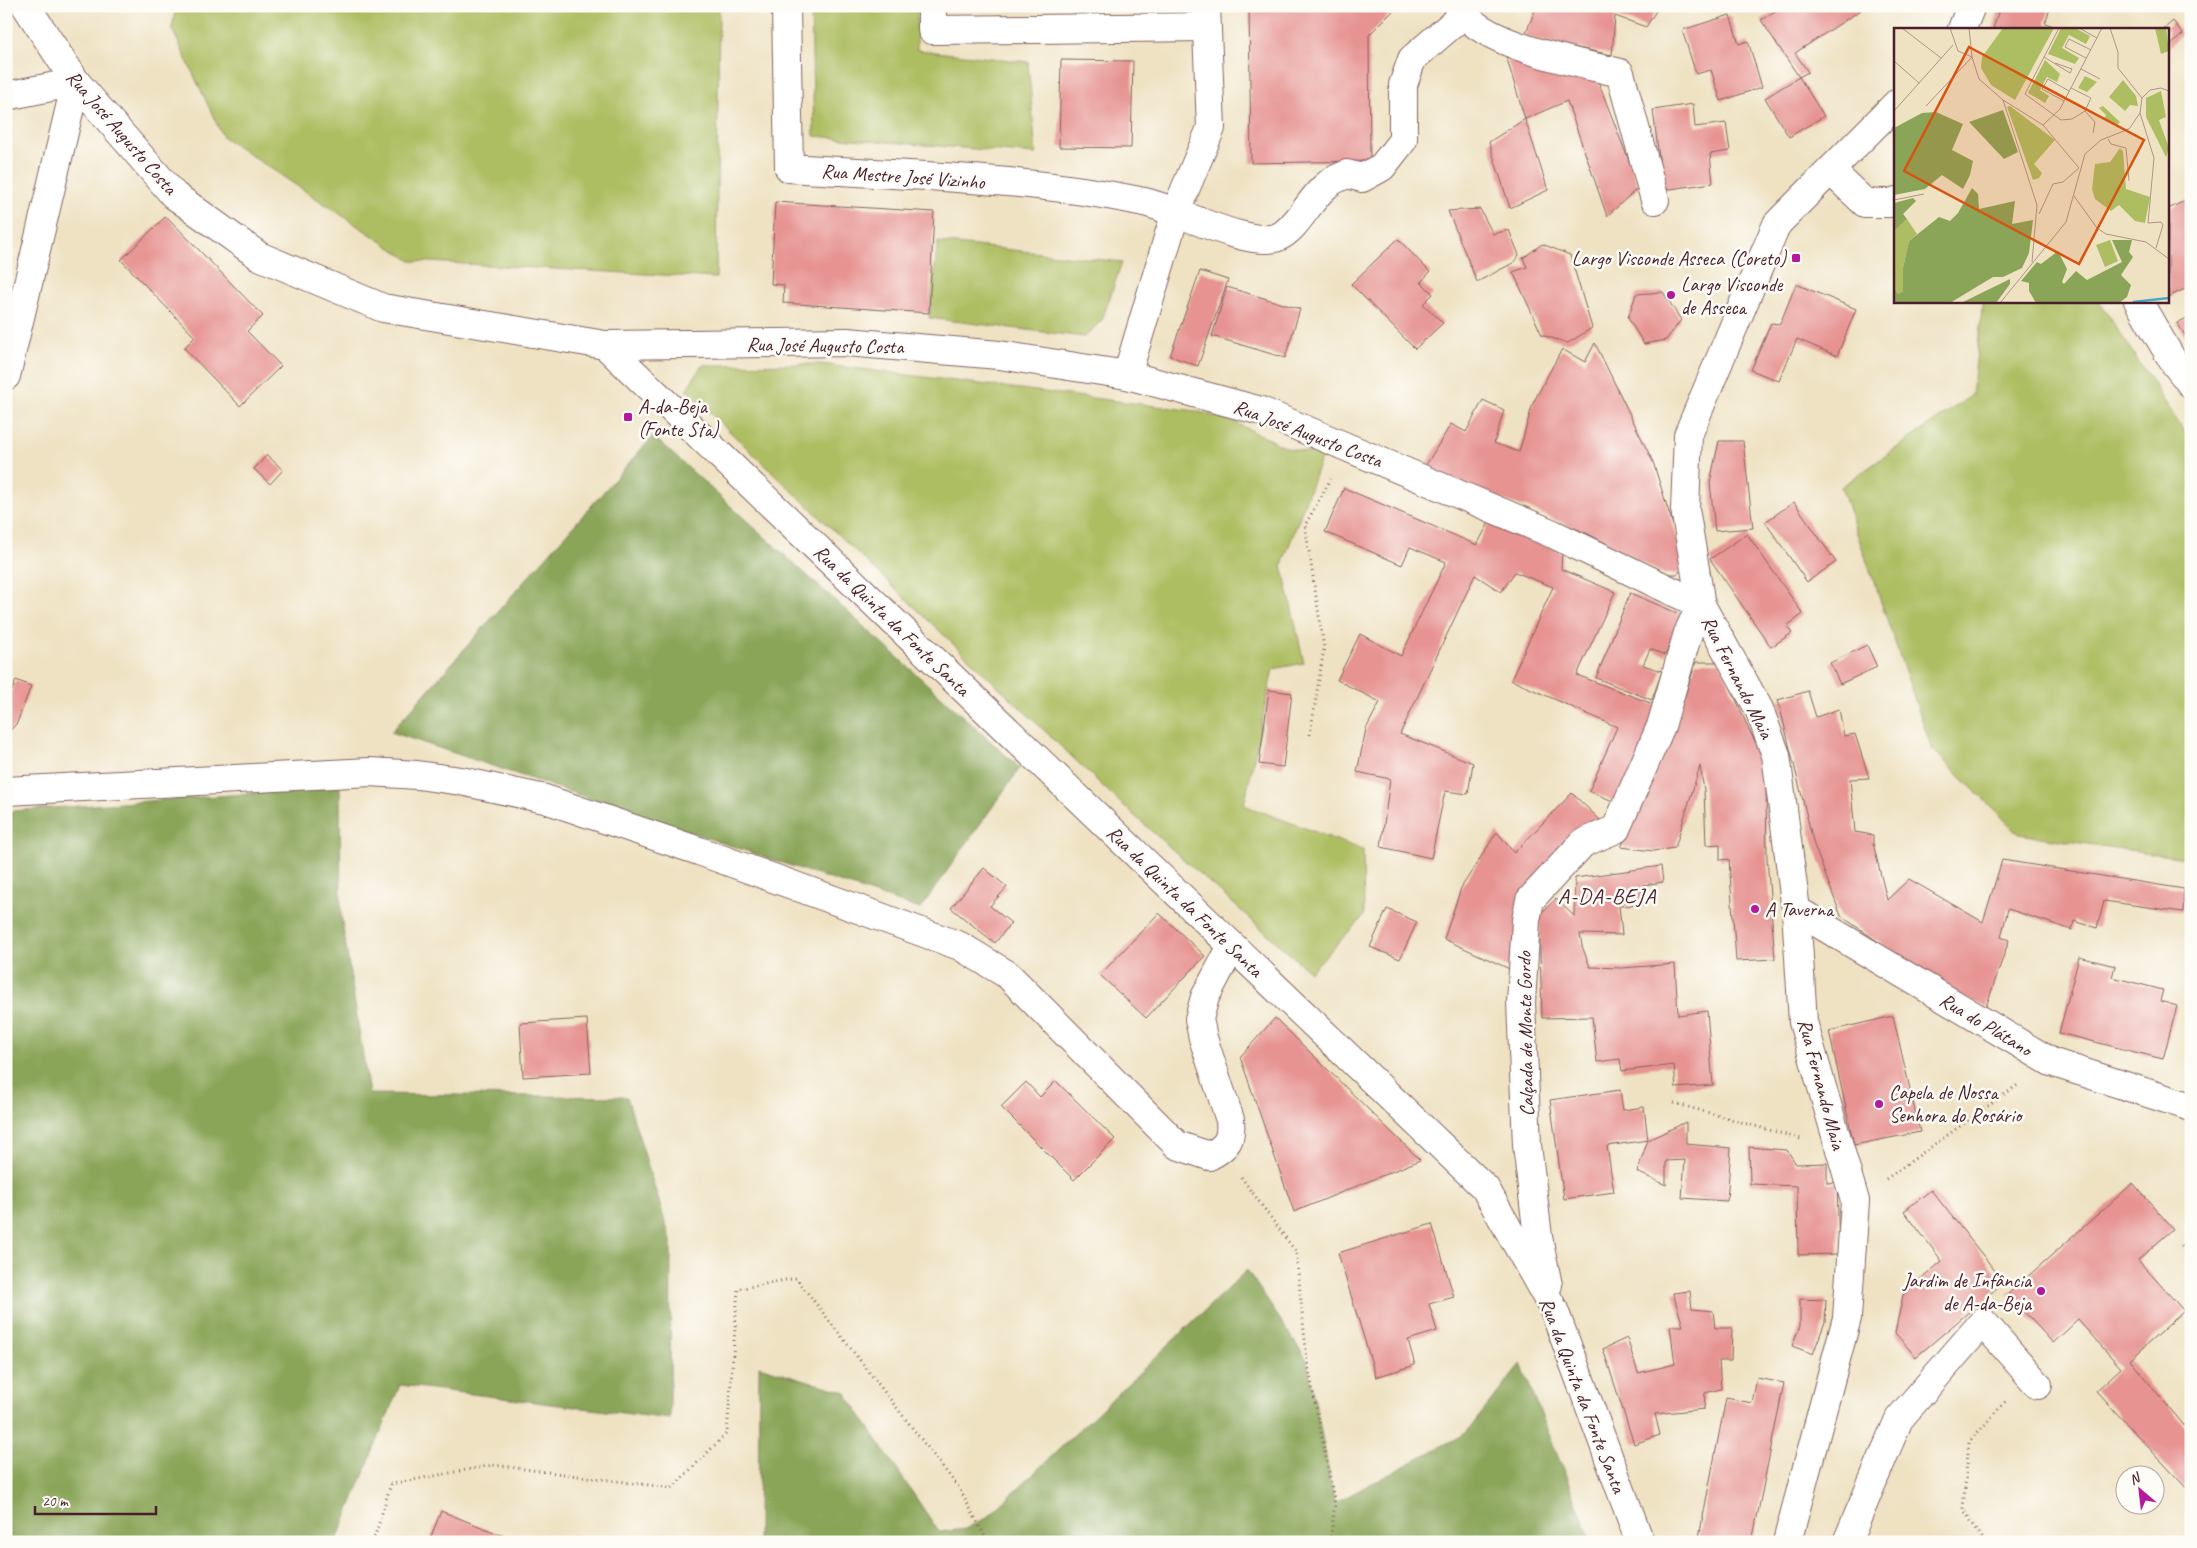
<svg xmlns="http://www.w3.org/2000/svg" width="2197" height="1548" viewBox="0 0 2197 1548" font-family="Caveat,sans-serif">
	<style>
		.green { fill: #adbe62; stroke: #7c6e46 }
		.forest { fill: #8aa558; stroke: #6a6242 }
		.building { fill: #e69391 }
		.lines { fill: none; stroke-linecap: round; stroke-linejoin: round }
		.minor-casing { stroke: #846360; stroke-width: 30 }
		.path { stroke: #846360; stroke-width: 3; stroke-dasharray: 1 4; stroke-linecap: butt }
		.minor { stroke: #fff; stroke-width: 28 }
		.poi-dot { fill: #b5179e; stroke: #fdfcf7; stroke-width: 2 }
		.labels { text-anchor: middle; stroke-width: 5; stroke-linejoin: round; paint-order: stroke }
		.street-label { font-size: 20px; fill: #4a1f2b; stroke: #fdfcf7 }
		.poi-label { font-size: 20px; fill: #4a1f2b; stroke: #fdfcf7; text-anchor: start }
		.quarter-label { font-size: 22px; letter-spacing: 1px; fill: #4a1f2b; stroke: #fdfcf7 }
		.inset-river { fill: none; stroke: #4aa9c9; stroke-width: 2.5 }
		.inset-road { fill: none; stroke: #ad9486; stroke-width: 1 }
		.view { fill: #d8530f; fill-opacity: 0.15; stroke: #d8530f; stroke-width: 2.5 }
		.inset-edge { fill: none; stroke: #4a1f2b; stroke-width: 2.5 }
	</style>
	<rect width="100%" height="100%" fill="#fdfcf7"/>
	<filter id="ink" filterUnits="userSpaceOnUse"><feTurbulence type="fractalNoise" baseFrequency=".02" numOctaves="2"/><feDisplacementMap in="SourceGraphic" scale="10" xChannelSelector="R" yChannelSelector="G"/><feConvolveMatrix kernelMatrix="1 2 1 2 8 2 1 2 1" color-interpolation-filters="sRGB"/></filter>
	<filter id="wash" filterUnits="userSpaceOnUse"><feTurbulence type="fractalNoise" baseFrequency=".0096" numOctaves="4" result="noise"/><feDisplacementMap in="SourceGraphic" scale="20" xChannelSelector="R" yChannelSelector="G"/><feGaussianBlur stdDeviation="1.12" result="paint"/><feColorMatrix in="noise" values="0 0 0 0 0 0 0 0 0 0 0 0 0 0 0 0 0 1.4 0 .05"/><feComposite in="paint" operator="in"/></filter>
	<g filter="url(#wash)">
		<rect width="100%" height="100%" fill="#efe2c3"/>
		<g class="green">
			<path d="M176 6H719L716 278 411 261 223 137 172 29Z"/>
			<path d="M811 6H917V50L1028 62 1036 154 814 136Z"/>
			<path d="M938 242 1122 262 1102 320 1085 337 929 318Z"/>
			<path d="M1983 301H2099L2191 442V859L2019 834 1932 749 1841 487 1972 395Z"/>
			<path d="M820 364 1196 411 1232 421 1287 448 1322 456 1282 565 1304 663 1273 669 1244 805 1363 850 1364 916 1310 972 1129 811 686 390 702 365Z"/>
		</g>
		<g class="forest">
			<path d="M653 436 1020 768 920 909 391 732Z"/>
			<path d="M340 787 341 915 369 1094 627 1097 671 1241 670 1419 400 1385 336 1542H6V814L12 811Z"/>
			<path d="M1247 1270 1307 1360 1335 1503 1466 1433 1521 1364 1592 1542H758L759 1366 845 1392 939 1532 965 1529 988 1517Z"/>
		</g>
		<g id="blocks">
			<g class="building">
				<path d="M1249 6H1398L1369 35 1370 161 1251 163Z"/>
				<path d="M1537 6H1659L1646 27 1615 16 1612 55 1524 37Z"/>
				<path d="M1783 6H1852L1861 10 1795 53 1808 72 1799 77 1761 20Z"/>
				<path d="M1905 6H1923L1921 12Z"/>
				<path d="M2000 6H2051L2045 23 2061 29H1993Z"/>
				<path d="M1730 15 1739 44 1748 41 1762 87 1721 101 1711 70 1696 74 1682 30Z"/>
				<path d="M2173 21 2183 34 2168 48V29H2164Z"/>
				<path d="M1506 56 1589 58 1639 187 1607 216 1567 101 1525 119Z"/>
				<path d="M1061 60 1133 61 1131 148 1059 147Z"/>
				<path d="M1799 77 1824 116 1789 137 1765 98Z"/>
				<path d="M1693 104 1695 127 1726 123 1730 151 1710 154 1713 183 1663 190 1653 110Z"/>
				<path d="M1525 119 1548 190 1510 208 1489 142Z"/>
				<path d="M2191 198V286L2168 297V209Z"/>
				<path d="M775 202 934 212 929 313 783 303 784 285 771 284Z"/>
				<path d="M1480 209 1493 234 1509 230 1519 255 1513 263 1477 282 1448 211Z"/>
				<path d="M166 216 263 316 247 331 281 366 240 406 184 348 195 337 121 260Z"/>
				<path d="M1398 239 1430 272 1421 282 1433 294 1423 304 1443 323 1415 349 1351 284Z"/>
				<path d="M1542 244 1570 255 1592 328 1568 343 1542 335 1513 272 1527 267 1523 258Z"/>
				<path d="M1200 271 1228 280 1198 366 1170 356Z"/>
				<path d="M1796 284 1856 309 1837 356 1797 339 1779 381 1751 370 1771 323 1780 324Z"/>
				<path d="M1227 287 1300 309 1285 358 1212 336Z"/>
				<path d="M1663 292 1681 320 1666 340 1644 344 1628 318 1636 294Z"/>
				<path d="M2191 316V344L2177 323Z"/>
				<path d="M1595 343 1653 462 1686 566 1677 574H1664L1588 534 1528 508 1443 481 1426 465 1451 424 1466 432 1483 400 1504 410 1494 443 1519 452 1533 403 1562 349 1585 362Z"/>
				<path d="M1719 441H1743L1753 528 1715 531 1710 482Z"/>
				<path d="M267 455 283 470 270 484 254 469Z"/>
				<path d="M1344 488 1477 545 1493 515 1562 553 1561 569 1615 592 1577 675 1661 707 1620 804 1589 791 1617 727 1511 680 1553 587 1515 572 1501 592 1475 575 1400 734 1473 763 1468 794 1445 791 1431 858 1381 847 1390 779 1357 772 1366 729 1380 702 1337 680 1360 634 1401 656 1446 562 1410 547 1402 565 1325 532Z"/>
				<path d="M1794 502 1836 562 1807 582 1765 522Z"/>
				<path d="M1747 534 1803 614 1787 626 1792 633 1771 647 1710 559Z"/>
				<path d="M1630 593 1682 615 1665 655 1650 649 1643 665 1662 671 1652 700 1596 678Z"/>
				<path d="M1867 645 1877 667 1840 684 1830 663Z"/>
				<path d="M1696 662H1720L1749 730 1769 768 1766 788 1767 858 1775 959 1736 961 1729 859 1720 860V844L1706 845 1704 790 1700 766 1675 848 1653 851 1621 847 1646 795 1673 732Z"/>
				<path d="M16 680 31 686 17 723 6 735V707Z"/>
				<path d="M1269 690 1292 693 1283 767 1259 764Z"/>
				<path d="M1808 691 1816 717 1839 709 1844 736 1855 734 1869 778 1850 779 1855 832 1873 835V843L1887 900 1909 879 1983 922 2002 860 2184 889 2183 912 2104 901 2097 928 2074 921 2072 930 2008 909 2001 937 2009 940 1986 1007 1952 993 1841 916 1814 845 1778 700Z"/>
				<path d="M1572 793 1600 820 1542 879 1514 971 1444 939 1461 888 1497 832 1514 853Z"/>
				<path d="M1661 866 1663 882 1644 885 1647 905 1619 906 1622 935 1580 934 1582 946 1590 967 1622 968 1675 964 1678 1015 1707 1011 1713 1085 1676 1088 1674 1065 1622 1071 1620 1059 1597 1062 1592 1017 1542 1018 1539 915 1556 899 1574 916 1575 878Z"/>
				<path d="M984 868 1007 887 990 906 1011 923 995 943 951 908Z"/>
				<path d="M1387 909 1417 922 1400 959 1370 947Z"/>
				<path d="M1159 913 1205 956 1146 1018 1100 975Z"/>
				<path d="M2079 957 2115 966 2112 977 2163 990 2160 1001 2177 1006 2163 1059 2059 1033Z"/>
				<path d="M1893 1016 1920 1132 1854 1145 1829 1031Z"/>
				<path d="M1275 1018 1420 1160 1294 1212 1240 1057Z"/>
				<path d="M587 1019 591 1073 523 1077 520 1023Z"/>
				<path d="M1056 1081 1115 1139 1074 1180 1001 1107 1026 1082 1040 1097Z"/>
				<path d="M1620 1090 1623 1110 1644 1107 1648 1140 1607 1146 1614 1192 1564 1199 1550 1100Z"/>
				<path d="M1686 1122V1144L1731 1148 1727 1201 1682 1198 1685 1160 1666 1161V1185L1637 1172 1648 1140Z"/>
				<path d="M1749 1147 1787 1150 1796 1164 1827 1163V1183L1837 1182 1839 1254 1798 1255 1797 1186 1750 1184Z"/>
				<path d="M2133 1183 2173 1229 2138 1260 2184 1311 2130 1360 2191 1434V1493L2096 1391 2121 1368 2078 1320 2053 1343 2008 1294Z"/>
				<path d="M1931 1190 2004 1282 1916 1357 1895 1333 1903 1295 1942 1261 1904 1211Z"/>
				<path d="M1432 1224 1454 1297 1429 1304 1437 1331 1408 1340 1415 1365 1376 1377 1338 1253Z"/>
				<path d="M1690 1291 1692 1309 1713 1311 1715 1328H1732L1731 1361H1719L1721 1389 1705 1393 1704 1409 1655 1414 1660 1435 1634 1444 1603 1349 1627 1338 1638 1373 1675 1364 1670 1326H1683L1673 1293Z"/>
				<path d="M1800 1299 1826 1300 1825 1322 1813 1354 1792 1346 1800 1326Z"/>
				<path d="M1757 1378 1784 1383 1752 1542H1698L1726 1398 1752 1403Z"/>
				<path d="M441 1511 519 1542H429Z"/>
			</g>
		</g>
	</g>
	<g filter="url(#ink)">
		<use href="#blocks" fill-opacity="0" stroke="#846360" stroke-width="1"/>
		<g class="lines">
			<g class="minor-casing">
				<g id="minor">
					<path d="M26 6 76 82 174 195 259 256 383 308 605 345 847 342 999 355 1127 375 1261 411 1553 534 1701 605"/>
					<path d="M786 6 789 168C907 176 1028 177 1144 202 1174 208 1250 249 1278 237 1297 229 1310 198 1327 185 1332 180 1340 177 1347 174L1362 178 1382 167 1403 140V85L1412 59 1463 15"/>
					<path d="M932 6V30L1207 27"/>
					<path d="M1459 6C1477 45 1580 63 1620 73L1655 200"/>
					<path d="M1962 29 1971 6"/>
					<path d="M6 96 76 82 6 376"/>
					<path d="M1831 171 1865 203H1891L1896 201"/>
					<path d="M2138 301 2173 361 2191 384"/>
					<path d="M605 345 1485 1188 1554 1310 1640 1542"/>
					<path d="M1127 375 1176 211 1211 128 1206 6"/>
					<path d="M6 791 370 772 417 775 461 781 545 799 699 851 960 946 1008 975 1177 1145 1209 1156C1227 1147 1232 1140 1230 1120L1203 1038 1199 1019 1205 997 1232 946"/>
					<path d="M1796 910 2051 1062 2191 1107"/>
					<path d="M1548 1285 1538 1237 1527 1145 1521 1003 1526 920 1530 900 1583 843 1616 829 1661 726 1688 633 1701 605"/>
					<path d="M1787 1542 1847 1318 1855 1201 1803 1022 1796 910 1776 755 1759 709 1701 605 1685 509 1688 435 1777 224 1896 104"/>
					<path d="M1847 1542 1899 1419 1983 1322 2038 1385"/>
				</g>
			</g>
			<g class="path">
				<path d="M1310 735 1324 648 1305 525 1331 479"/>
				<path d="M1674 1103 1801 1139"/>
				<path d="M1241 1177 1296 1252 1307 1360 1335 1504 1330 1542"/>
				<path d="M1886 1179 2019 1084"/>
				<path d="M2181 1246 2191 1252"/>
				<path d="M373 1542 391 1484 493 1465 672 1488 727 1433 738 1289 796 1278 959 1488 988 1542"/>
				<path d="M1985 1542 1963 1509 1969 1442 2006 1401"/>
			</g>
			<use href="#minor" class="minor"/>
		</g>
	</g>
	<g class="poi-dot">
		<rect x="1791" y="253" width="10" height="10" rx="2.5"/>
		<circle cx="1671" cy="295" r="5"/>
		<rect x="623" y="412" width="10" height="10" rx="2.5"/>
		<circle cx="1755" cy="909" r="5"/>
		<circle cx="1879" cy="1104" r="5"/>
		<circle cx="2041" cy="1291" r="5"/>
	</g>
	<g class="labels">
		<g class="street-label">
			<text transform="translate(122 132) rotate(49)" y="7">Rua José Augusto Costa</text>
			<text transform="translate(903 176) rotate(4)" y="7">Rua Mestre José Vizinho</text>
			<text transform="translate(825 345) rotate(1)" y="7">Rua José Augusto Costa</text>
			<text transform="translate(1308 433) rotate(21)" y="7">Rua José Augusto Costa</text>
			<text transform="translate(892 620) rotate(44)" y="7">Rua da Quinta da Fonte Santa</text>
			<text transform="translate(1738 677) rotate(63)" y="7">Rua Fernando Maia</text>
			<text transform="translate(1185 901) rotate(44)" y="7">Rua da Quinta da Fonte Santa</text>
			<text transform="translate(1986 1024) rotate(31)" y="7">Rua do Plátano</text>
			<text transform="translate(1525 1034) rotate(-91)" y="7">Calçada de Monte Gordo</text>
			<text transform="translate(1822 1084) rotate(75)" y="7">Rua Fernando Maia</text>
			<text transform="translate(1583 1395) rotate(69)" y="7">Rua da Quinta da Fonte Santa</text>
		</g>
		<g class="poi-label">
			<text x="1786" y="265" text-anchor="end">Largo Visconde Asseca (Coreto)</text>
			<text x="1681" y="291">Largo Visconde<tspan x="1681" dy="23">de Asseca</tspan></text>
			<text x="638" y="413">A-da-Beja<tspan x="638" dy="23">(Fonte Sta)</tspan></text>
			<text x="1765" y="916">A Taverna</text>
			<text x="1889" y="1099">Capela de Nossa<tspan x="1889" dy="23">Senhora do Rosário</tspan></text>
			<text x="2031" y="1287" text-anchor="end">Jardim de Infância<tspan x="2031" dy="23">de A-da-Beja</tspan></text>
		</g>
		<g class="quarter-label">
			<text x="1607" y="903">A-DA-BEJA</text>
		</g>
	</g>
	<g transform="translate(1894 28)">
		<rect width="275" height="275" fill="#efe2c3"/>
		<path d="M109 0H160L121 72 97 57 87 40 88 29ZM167 0H181L196 8 192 16 175 7 168 20 185 30 181 36 154 26ZM261 0H272L275 23 267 26ZM151 32 166 46 163 54 153 49 146 62 155 68 151 75 134 65ZM191 48 203 54 193 64 184 60ZM229 52 242 68 244 78 236 77 231 83 215 69ZM267 63 272 89 265 92 275 120 272 129 252 89V70ZM116 78 161 112 140 136 148 145 145 150 139 152 113 79ZM209 78 226 94 223 97 210 91 212 87 205 80ZM226 120 229 123 232 161 256 169 251 195 241 193 225 177 217 183 201 171 198 161 201 136 216 134ZM13 191 23 206 15 213 9 240V263L4 266 0 260V203ZM216 212 224 233 211 239 202 217Z" fill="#adbe62"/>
		<path d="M109 82 124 124 110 131 75 94ZM42 84 69 96 58 122 79 133 76 147 69 161 48 147 31 161 0 167V100L28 85ZM78 160 84 166 85 181 121 173 118 196 139 192 135 225 128 240 109 249H99L56 275H0V260L4 266 9 263V240L15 213 45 189 56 193 64 185ZM19 170 22 173 9 186 13 191 0 203V175ZM218 212H238L235 224 239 229 227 247 237 257 233 269 225 275H142L135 263V255L127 253 143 234 147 236 164 223 173 241 168 254 170 256 182 243 193 252 228 234ZM116 251V256L102 275H67Z" fill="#8aa558"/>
		<path class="inset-river" d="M239 274 275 270"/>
		<path class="inset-road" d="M8 0 47 30M75 0 78 29 85 51 109 72 149 97 185 140M165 0 131 66 167 92 178 91 191 83M185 0 203 10M216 0 224 24V40L248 70M150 29 176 45 178 41 161 35M192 30 171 19 175 11 197 22M0 33 25 55M187 41 206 51M177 60 197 70 191 83 201 94 199 105M109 72 143 177 138 234M170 73 148 61 154 51 175 63M32 78 78 29 64 23 56 0M0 83 59 17M246 85 260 130 254 195 267 194 269 197 262 220M149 97 166 81 208 0M214 111 217 116 232 120 235 153M180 168 203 200 212 206 252 214 275 231M0 172 30 166M145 186 159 156 169 154 185 140M106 275 172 194 191 126 207 112 235 101 246 85 248 70 256 62 267 60 275 63"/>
		<path class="view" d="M75 19 250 112 185 236 10 143Z"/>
		<rect width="275" height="275" class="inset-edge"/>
	</g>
	<rect width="2197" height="1548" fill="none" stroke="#fdfcf7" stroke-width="25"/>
	<g transform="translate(2140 1490) rotate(332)"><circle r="24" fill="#fdfcf7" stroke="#b5a4a5"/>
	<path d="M0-4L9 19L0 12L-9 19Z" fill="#b5179e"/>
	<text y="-8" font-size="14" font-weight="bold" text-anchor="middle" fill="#4a1f2b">N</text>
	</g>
	<path d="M35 1506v8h121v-8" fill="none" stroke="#4a1f2b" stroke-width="2.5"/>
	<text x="42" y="1506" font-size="15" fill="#4a1f2b" stroke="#fdfcf7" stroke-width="4" paint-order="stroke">20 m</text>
</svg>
